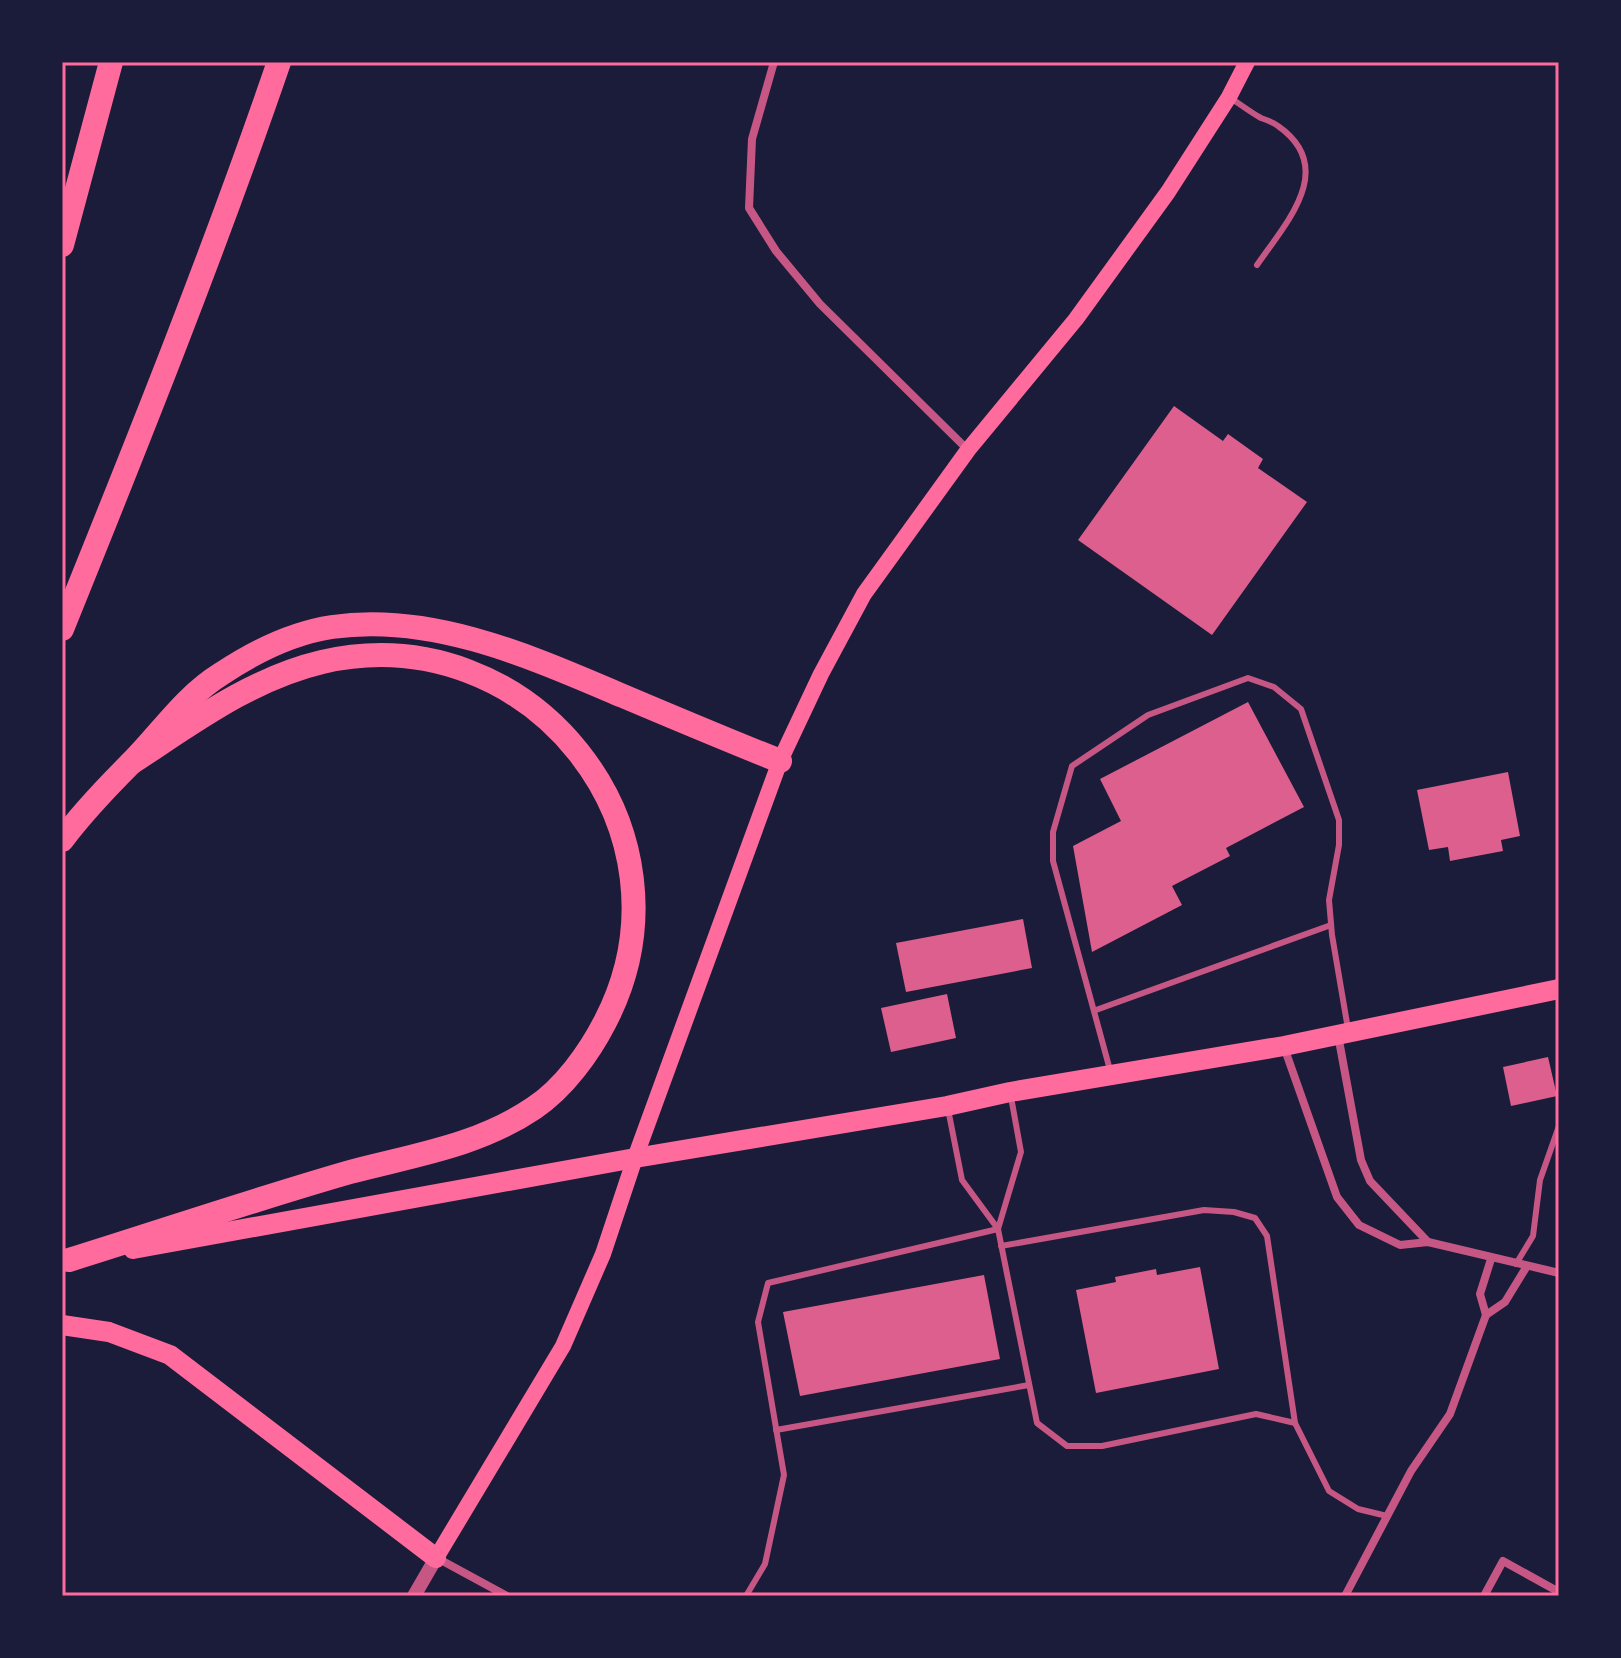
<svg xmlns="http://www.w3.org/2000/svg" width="1621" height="1658" viewBox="0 0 1621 1658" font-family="Jost,sans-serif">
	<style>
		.building { fill: #dd5f8e }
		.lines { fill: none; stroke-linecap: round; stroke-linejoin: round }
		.service { stroke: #c65784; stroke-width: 6 }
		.minor { stroke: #c65784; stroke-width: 8 }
		.tertiary { stroke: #c65784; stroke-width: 14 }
		.secondary { stroke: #ff6b9d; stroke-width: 16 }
		.primary { stroke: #ff6b9d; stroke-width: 20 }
		.motorway { stroke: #ff6b9d; stroke-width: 24 }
		.neatline { fill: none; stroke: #ff6b9d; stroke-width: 3 }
	</style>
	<rect width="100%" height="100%" fill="#1b1b3a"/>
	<g class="building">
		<path d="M1174 406 1223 441 1228 434 1263 459 1258 468 1307 502 1212 635 1078 540Z"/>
		<path d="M1248 702 1304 807 1226 848 1230 856 1172 886 1182 905 1092 952 1073 846 1121 821 1100 779Z"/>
		<path d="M1508 772 1520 836 1501 840 1503 851 1450 861 1448 847 1429 850 1417 790Z"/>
		<path d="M1023 919 1032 968 906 992 896 943Z"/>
		<path d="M947 994 956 1038 891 1052 881 1008Z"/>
		<path d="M1548 1057 1557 1096 1511 1106 1503 1067Z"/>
		<path d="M1200 1267 1219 1369 1096 1393 1076 1290 1116 1282 1115 1277 1156 1269 1157 1275Z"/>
		<path d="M984 1275 1000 1359 800 1396 783 1312Z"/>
	</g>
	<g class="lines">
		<g class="service">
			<path d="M1229 97C1240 104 1250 112 1261 118 1267 120 1273 122 1278 126 1338 168 1286 223 1257 265"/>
			<path d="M1096 1010 1331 925"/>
			<path d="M1110 1070 1053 861V832L1072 766 1148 715 1248 678 1274 687 1301 709 1339 820V845L1329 900 1332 935 1348 1029"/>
			<path d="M948 1109 962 1180 998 1229 1037 1423 1067 1446H1102L1256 1414 1295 1423 1329 1491 1358 1509 1387 1516"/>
			<path d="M998 1229 1021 1152 1011 1097"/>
			<path d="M1001 1246 1204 1210 1234 1212 1255 1218 1267 1236 1295 1423"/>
			<path d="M1516 1264 1533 1236 1540 1180 1559 1126"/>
			<path d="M776 1430 1029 1385"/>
			<path d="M746 1596 765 1564 784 1475 758 1322 768 1283 998 1229"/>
		</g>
		<g class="minor">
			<path d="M774 62 752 139 749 208 776 251 820 304 968 450"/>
			<path d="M1338 1035 1361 1160 1370 1181 1428 1242"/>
			<path d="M1284 1047 1337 1197 1359 1225 1400 1245 1428 1242 1559 1273"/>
			<path d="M1486 1315 1505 1302 1527 1266"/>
			<path d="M437 1558 507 1596"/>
			<path d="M1345 1596 1411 1471 1450 1414 1486 1315 1480 1294 1491 1259"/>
			<path d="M1484 1596 1503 1561 1559 1592"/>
		</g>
		<path class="tertiary" d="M414 1596 436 1558"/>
		<path class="secondary" d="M436 1558 563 1346 603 1254 635 1158 780 761 821 674 864 594 968 450 1076 319 1168 192 1229 97 1247 62"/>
		<g class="primary">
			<path d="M133 1249 635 1158 947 1106 1010 1092 1284 1046 1559 989"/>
			<path d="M62 1325 109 1332 170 1355 436 1558"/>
		</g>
		<g class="motorway">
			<path d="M62 245 111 62"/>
			<path d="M62 629C138 441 213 254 279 62"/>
			<path d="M62 840C83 812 106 788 131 763 161 733 184 697 221 674 254 652 292 633 332 627 433 612 533 658 623 696 675 718 727 740 780 761"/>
			<path d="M69 1260C162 1231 256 1199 350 1172 414 1155 478 1146 534 1108 564 1088 589 1053 605 1022 704 831 530 614 322 662 250 679 191 724 131 763"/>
		</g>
	</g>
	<rect width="1621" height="1658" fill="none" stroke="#1b1b3a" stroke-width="128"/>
	<rect x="64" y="64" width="1493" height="1530" class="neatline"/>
</svg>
